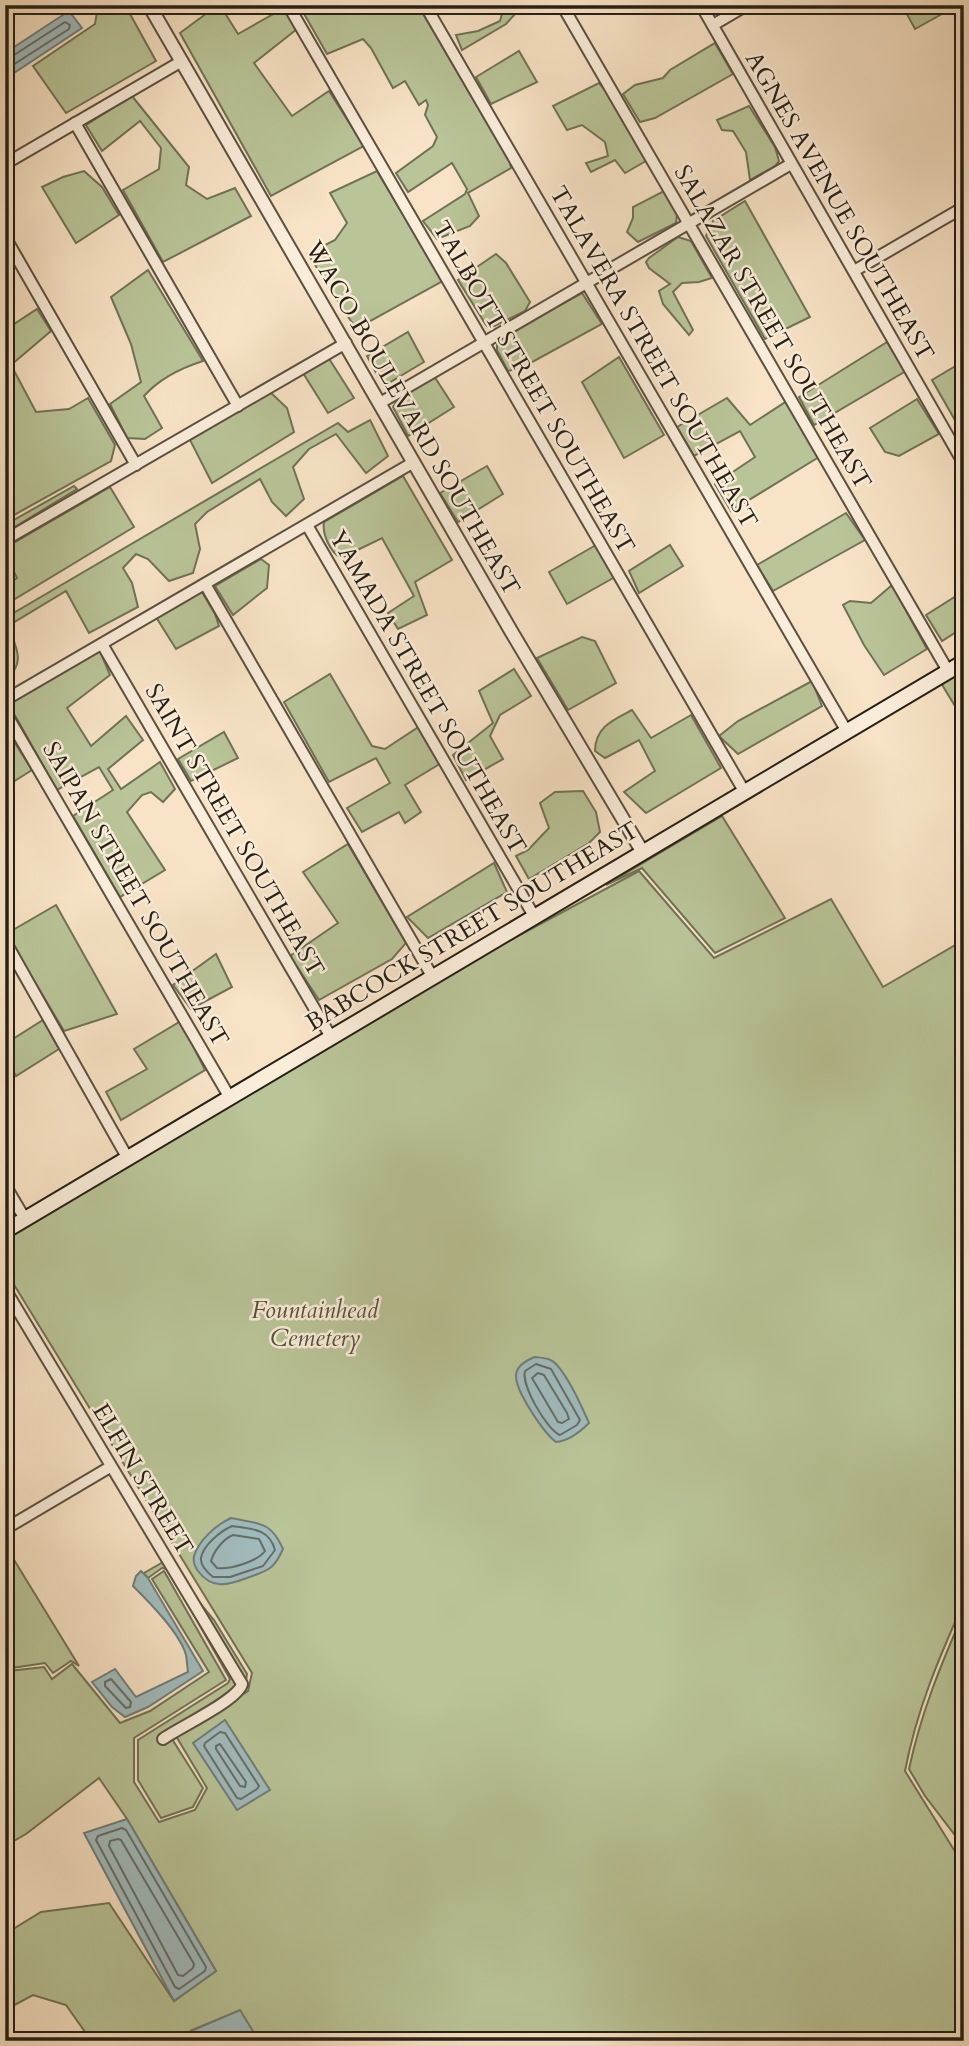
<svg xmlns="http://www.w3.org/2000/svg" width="969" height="2046" viewBox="0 0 969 2046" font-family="Cardo,serif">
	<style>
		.green { fill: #b9c498; stroke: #707256; stroke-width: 2 }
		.water { fill: #a1bcbe; stroke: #707d7a; stroke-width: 2 }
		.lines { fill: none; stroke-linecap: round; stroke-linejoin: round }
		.shore { stroke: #646e6a; stroke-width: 2 }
		.minor-casing { stroke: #5b5041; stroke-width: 14 }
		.tertiary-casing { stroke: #5b5041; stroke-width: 16 }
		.secondary-casing { stroke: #271f15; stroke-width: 18 }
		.minor { stroke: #faedda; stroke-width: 10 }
		.tertiary { stroke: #faedda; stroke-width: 12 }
		.secondary { stroke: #faedda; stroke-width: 14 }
		.labels { text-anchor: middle; stroke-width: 5; stroke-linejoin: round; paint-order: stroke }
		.street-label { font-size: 24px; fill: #271f15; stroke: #faedda }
		.park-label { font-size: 24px; font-style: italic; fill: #53513c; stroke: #faedda }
	</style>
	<rect width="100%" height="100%" fill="#f8e3c6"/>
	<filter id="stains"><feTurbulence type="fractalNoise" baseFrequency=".00286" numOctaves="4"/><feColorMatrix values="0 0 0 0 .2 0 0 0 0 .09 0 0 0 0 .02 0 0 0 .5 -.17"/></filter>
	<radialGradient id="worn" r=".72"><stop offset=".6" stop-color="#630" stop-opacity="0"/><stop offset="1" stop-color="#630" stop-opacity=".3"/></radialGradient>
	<g class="green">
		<path d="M101 5H125L156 61 66 113 33 66 95 24 98 6Z"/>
		<path d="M218 5H228L223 10 238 34 284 8 297 29 254 63 292 116 329 91 364 146 271 196 180 33Z"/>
		<path d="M299 5H418L510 162 511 168 468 193 479 216 470 226 437 239 423 221 465 194 467 189 452 163 408 192 396 173 433 146 437 137 425 115 428 105 426 100 419 105 405 81 393 88 371 48 363 39 327 54Z"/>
		<path d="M500 5H541L515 14 506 24 462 50 456 35 478 31 500 21 503 10Z"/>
		<path d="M902 5H958L915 29Z"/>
		<path d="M715 43 733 74 655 118 640 122 623 94 635 85 663 78 670 70Z"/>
		<path d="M519 51 537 82 491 104 476 77Z"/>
		<path d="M599 83 606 91 646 161 625 173 615 160 591 172 586 163 608 156 605 142 582 125 567 130 553 106Z"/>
		<path d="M132 96 189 167 186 185 207 199 235 188 251 216 163 262 123 190 159 169 161 148 140 121 102 151 86 125Z"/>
		<path d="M749 106 775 147 779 161 775 166 750 180 746 152 733 131 722 130 717 120Z"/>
		<path d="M84 171 102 187 119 215 76 243 42 187 63 177Z"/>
		<path d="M377 171 443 281 356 329 308 254 335 240 347 223 330 193Z"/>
		<path d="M664 191 677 214 676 223 638 242 627 232 633 218V207Z"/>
		<path d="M745 201 810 317 765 339 706 236 713 221Z"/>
		<path d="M678 237 691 241 712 278 699 282 682 283 673 292 693 330 689 335 663 304 659 291 670 284 649 268 646 262 649 258Z"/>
		<path d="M496 254 506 263 530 302 525 311 490 328 486 325 458 280Z"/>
		<path d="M148 270 203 361C181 368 160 378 144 396L162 428 145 439 127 438 110 404 141 382 131 344 111 297Z"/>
		<path d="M582 293 602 324 523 367 508 371 497 350V339Z"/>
		<path d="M37 309 51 331 11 365 36 412 69 409 88 398 115 445 111 461 5 520V330Z"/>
		<path d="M408 332 424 362 387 384 379 378 367 356Z"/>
		<path d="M887 342 906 371 814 425 799 397Z"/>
		<path d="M328 357 354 398 328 413 303 373Z"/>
		<path d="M619 357 664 435 624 458 582 382Z"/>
		<path d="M964 361V436L932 380Z"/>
		<path d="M434 376 454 407 408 436 393 407 400 395Z"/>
		<path d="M270 392 287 408 294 432 212 483 190 440Z"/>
		<path d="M727 398 750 425 787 401 819 457 731 511 715 484 755 457 740 431 694 456 677 427Z"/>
		<path d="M917 399 939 434 899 456 885 452 870 428Z"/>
		<path d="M370 420 388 456 366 473 336 434 309 449 293 467 304 499 286 516 272 502 260 479 207 512 195 524 200 549 193 573 169 581 148 559 136 554 123 568 132 583 138 607 89 633 66 591 8 626C16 647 27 663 5 680V618L338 423 348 432Z"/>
		<path d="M487 466 503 494 458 522 440 493Z"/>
		<path d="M403 476 452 560 415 582 427 615 398 629 388 613 414 596 382 538 341 558C330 552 322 534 324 522Z"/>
		<path d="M74 486 77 489 5 533V525Z"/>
		<path d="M110 487 134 527 5 605V587L17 578 5 554V548Z"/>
		<path d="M846 513 865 540 773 591 757 565Z"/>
		<path d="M596 545 615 577 567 604 549 572Z"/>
		<path d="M670 545 683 566 639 593 629 571Z"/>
		<path d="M261 559 269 565 267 588 233 615 215 586Z"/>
		<path d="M892 585 927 649 884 675 864 645 843 605 850 601 871 603Z"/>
		<path d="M964 591V627L942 641 926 615Z"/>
		<path d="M202 592 215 614 219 626 176 649 156 617Z"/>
		<path d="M582 637 595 641 616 683 568 710 537 658Z"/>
		<path d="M100 651 110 675 67 708 91 746 126 716 143 740 108 769 121 789 160 762 175 789 163 802 151 792 142 795 127 812 165 870 120 897 73 816 113 790 99 767 57 790 13 712V702Z"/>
		<path d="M514 669 531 696 500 715 490 736 503 759 466 780 453 755 493 723 479 691Z"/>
		<path d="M964 669V721L941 683Z"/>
		<path d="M330 674 372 746 385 749 420 726 443 762 405 785 421 812 405 823 399 812 362 832 347 808 390 783 376 758 329 782 284 702Z"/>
		<path d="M812 681 822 706 738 754 719 736 738 721Z"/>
		<path d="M632 710 651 738 691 715 721 768 646 813 624 792 655 771 639 740 605 758 595 751C595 727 613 720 632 710Z"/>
		<path d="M5 727 32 770 5 787Z"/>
		<path d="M224 732 238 758 191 781 178 759Z"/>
		<path d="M583 791 596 812 600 832 589 843 529 879 516 856 528 850 549 828 540 803 555 792Z"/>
		<path d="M722 816 785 918 715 953 642 868 606 885Z"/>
		<path d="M348 844 406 943 392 959 319 1000 290 956 338 923 303 872Z"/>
		<path d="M494 863 507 892 428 938 407 917Z"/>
		<path d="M639 871 714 958 831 899 883 987 964 940V1602C938 1660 917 1709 905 1771L964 1866V2041H259L239 2011 192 2030 197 2041H89L90 2039 66 2005 33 1995 5 2010V1934L41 1912 109 1903 174 2001 216 1971 127 1819 99 1778 26 1834 5 1846V1674L9 1671 44 1667 52 1679 72 1664 120 1723 150 1711 209 1672 152 1579 164 1571 226 1680 134 1738V1782L159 1822 195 1810 207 1788 176 1736 248 1691 252 1673 5 1270V1239L432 982Z"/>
		<path d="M56 905 117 1014 64 1031 6 934Z"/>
		<path d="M216 954 232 987 191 1009 173 985Z"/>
		<path d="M43 1020 59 1049 16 1076 5 1058V1044Z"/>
		<path d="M181 1021 205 1070 121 1120 106 1092 147 1069 134 1049Z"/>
		<path d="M8 1550 79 1666 71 1661 53 1673 45 1663 5 1669V1551Z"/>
		<path d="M165 1561 214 1620 247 1674 245 1689 172 1739 203 1788 193 1807 161 1818 138 1780V1740L228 1683 230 1679 168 1569 162 1568 148 1578 144 1573Z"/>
		<path d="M964 1612V1847L925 1796 909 1769C921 1713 941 1664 964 1612Z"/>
	</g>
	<g class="water">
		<path d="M69 11 82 28 5 79V53Z"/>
		<path d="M535 1357C543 1358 551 1358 556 1364 569 1378 581 1405 589 1423 580 1432 568 1441 556 1442 544 1433 515 1391 516 1375 517 1365 527 1360 535 1357Z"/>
		<path d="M231 1518C259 1524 271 1521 283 1549 273 1571 268 1570 247 1578 228 1585 212 1590 198 1571 195 1567 193 1561 194 1556 199 1540 216 1525 231 1518Z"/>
		<path d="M141 1571 148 1578 203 1671 148 1707 125 1717 112 1707 92 1682 115 1669 136 1697 188 1672C187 1666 187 1660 186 1655 180 1633 149 1602 133 1586L136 1576Z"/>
		<path d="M225 1720 270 1790 237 1810 193 1743Z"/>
		<path d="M127 1819 216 1971 174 2001 84 1833Z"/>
		<path d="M240 2010 259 2041H197L191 2031Z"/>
	</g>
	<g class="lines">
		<g class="shore">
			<path d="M5 58 11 57 65 22 70 25 69 29 5 70"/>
			<path d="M536 1364 551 1369 580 1420 577 1425 560 1435C547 1430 521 1385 525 1371Z"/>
			<path d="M538 1373 544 1375 567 1413 569 1419 562 1423 558 1422 532 1378Z"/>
			<path d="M232 1526C251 1529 269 1528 275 1550L263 1566 230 1577H213C208 1573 200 1566 201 1558 203 1545 221 1531 232 1526Z"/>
			<path d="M233 1535 259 1539 265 1551C258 1561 230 1570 217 1568L211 1561C214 1551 223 1539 233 1535Z"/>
			<path d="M111 1679 131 1702 130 1707 126 1708 105 1686V1682Z"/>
			<path d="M220 1732 225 1733 259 1786 257 1789 241 1799 237 1798 204 1746 205 1743Z"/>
			<path d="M220 1744 246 1782 245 1787 240 1786 216 1749V1746Z"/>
			<path d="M122 1828 126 1830 206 1967 205 1971 179 1989 175 1987 96 1840 98 1836Z"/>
			<path d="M118 1839 121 1840 194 1964 193 1968 183 1976 178 1975 109 1846 110 1841Z"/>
		</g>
		<g class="minor-casing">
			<g id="minor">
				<path d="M288 5 744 791"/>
				<path d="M425 5 846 730"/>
				<path d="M562 5 948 671"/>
				<path d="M701 5 964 464"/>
				<path d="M713 25 747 5"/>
				<path d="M75 123 238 406"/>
				<path d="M5 164 182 61"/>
				<path d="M5 237 136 465"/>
				<path d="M854 271 964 207"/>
				<path d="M380 403 791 164"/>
				<path d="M307 525 534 916"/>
				<path d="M5 540 346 343"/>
				<path d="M205 584 432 976"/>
				<path d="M102 644 331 1037"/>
				<path d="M5 700 414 462"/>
				<path d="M5 712 230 1098"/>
				<path d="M5 941 127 1157"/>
				<path d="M5 1185 25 1219"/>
				<path d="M5 1289 242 1684C238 1700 180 1727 163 1739"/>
				<path d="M5 1529 110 1467"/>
			</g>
		</g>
		<g class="tertiary-casing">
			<path id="tertiary" d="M149 5 511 631 642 851"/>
		</g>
		<g class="secondary-casing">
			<path id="secondary" d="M5 1231 964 662"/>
		</g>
		<use href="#minor" class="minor"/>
		<use href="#tertiary" class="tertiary"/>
		<use href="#secondary" class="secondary"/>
	</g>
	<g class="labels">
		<g class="street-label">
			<text transform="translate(840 206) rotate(60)" y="8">AGNES AVENUE SOUTHEAST</text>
			<text transform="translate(773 327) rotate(60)" y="8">SALAZAR STREET SOUTHEAST</text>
			<text transform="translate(654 357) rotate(60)" y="8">TALAVERA STREET SOUTHEAST</text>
			<text transform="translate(534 387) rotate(60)" y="8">TALBOTT STREET SOUTHEAST</text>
			<text transform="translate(413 418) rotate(60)" y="8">WACO BOULEVARD SOUTHEAST</text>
			<text transform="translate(428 692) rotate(60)" y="8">YAMADA STREET SOUTHEAST</text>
			<text transform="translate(235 830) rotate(60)" y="8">SAINT STREET SOUTHEAST</text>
			<text transform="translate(136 894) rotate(60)" y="8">SAIPAN STREET SOUTHEAST</text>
			<text transform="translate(472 926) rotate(-31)" y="8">BABCOCK STREET SOUTHEAST</text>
			<text transform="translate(143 1479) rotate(59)" y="8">ELFIN STREET</text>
		</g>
		<g class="park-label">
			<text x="315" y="1318">Fountainhead<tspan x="315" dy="28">Cemetery</tspan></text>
		</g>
	</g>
	<rect width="969" height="2046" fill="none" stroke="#f8e3c6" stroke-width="28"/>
	<rect x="7" y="7" width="955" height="2032" fill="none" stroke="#271f15" stroke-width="3.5"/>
	<rect x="14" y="14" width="941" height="2018" fill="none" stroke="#271f15" stroke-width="2"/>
	<rect width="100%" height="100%" filter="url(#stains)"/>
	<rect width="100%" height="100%" fill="url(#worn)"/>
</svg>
